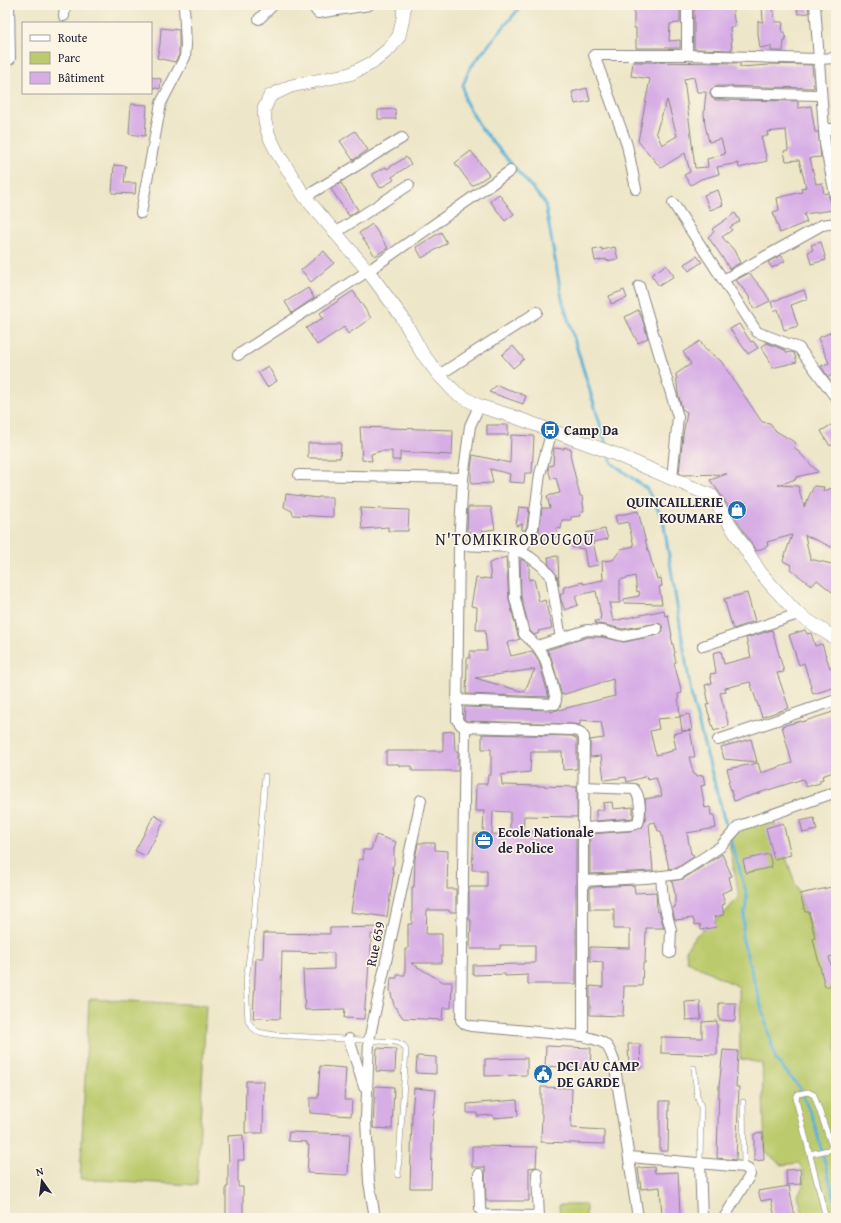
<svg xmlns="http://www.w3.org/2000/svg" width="841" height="1223" viewBox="0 0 841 1223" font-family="'Gentium Book Plus',serif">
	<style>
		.green { fill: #bbca6c; stroke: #6e7654 }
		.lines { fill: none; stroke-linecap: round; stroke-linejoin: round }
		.stream { stroke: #58b1d6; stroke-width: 3 }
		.building { fill: #d7ade6; fill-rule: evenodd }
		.service-casing { stroke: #888482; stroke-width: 6 }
		.minor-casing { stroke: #888482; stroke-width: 12 }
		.tertiary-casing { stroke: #888482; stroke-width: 14 }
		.service { stroke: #fff; stroke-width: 5 }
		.minor { stroke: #fff; stroke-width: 10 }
		.tertiary { stroke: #fff; stroke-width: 13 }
		.labels { text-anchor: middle; stroke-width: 3.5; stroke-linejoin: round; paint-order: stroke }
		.poi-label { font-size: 14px; font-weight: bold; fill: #22223b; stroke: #fcf5e5; text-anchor: start }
		.street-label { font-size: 14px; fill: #22223b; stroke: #fcf5e5 }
		.quarter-label { font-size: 16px; letter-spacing: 1px; fill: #22223b; stroke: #fcf5e5 }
	</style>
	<rect width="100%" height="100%" fill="#fcf5e5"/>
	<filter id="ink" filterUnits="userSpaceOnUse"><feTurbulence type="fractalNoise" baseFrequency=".025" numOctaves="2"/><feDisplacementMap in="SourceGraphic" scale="8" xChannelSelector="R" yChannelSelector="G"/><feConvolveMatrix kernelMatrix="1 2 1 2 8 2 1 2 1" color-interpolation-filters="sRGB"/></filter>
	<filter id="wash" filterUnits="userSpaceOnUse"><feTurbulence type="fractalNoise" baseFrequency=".012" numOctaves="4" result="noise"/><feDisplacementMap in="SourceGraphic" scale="16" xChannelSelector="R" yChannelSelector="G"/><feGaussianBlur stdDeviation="0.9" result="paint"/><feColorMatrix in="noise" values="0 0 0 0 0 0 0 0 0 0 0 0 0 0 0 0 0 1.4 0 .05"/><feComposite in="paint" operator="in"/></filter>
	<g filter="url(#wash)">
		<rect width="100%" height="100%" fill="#ede6c8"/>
		<g class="green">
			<path d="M771 814 836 1001V1218H804L798 1195 803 1186 804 1173 799 1163 781 1165 765 1151 762 1063 740 1059 739 987 687 961 686 950 694 937 725 913 739 896 729 842 739 825Z"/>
			<path d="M89 999 206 1005 197 1185 80 1179Z"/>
			<path d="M559 1205H586V1218H560Z"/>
		</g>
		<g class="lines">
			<g class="stream">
				<path d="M522 5 491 42 470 68 463 85 465 101 481 128 545 203 562 299 607 447"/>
				<path d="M609 456 612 463 647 489 663 519 692 699 724 818 747 895 742 937 776 1060 799 1087 813 1119 836 1203"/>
			</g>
		</g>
		<g id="blocks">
			<g class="building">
				<path d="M661 5H680V23L670 24 669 41 680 40V48H636V28H634V6H661Z"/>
				<path d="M694 5H698V7L714 5H732L735 27H730L732 50 694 49Z"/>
				<path d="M762 5H773L775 22H783L782 32H785L786 41H784L783 51H771V46L760 48 758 34V21L763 22Z"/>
				<path d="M797 5H808L809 13 798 14Z"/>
				<path d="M161 28 179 30V55L175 62 157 58 160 44Z"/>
				<path d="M633 62 740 63V67L769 65V64L812 65 814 88 716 86 711 89 710 93 712 98 716 100 798 101V108L811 106 815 132H818L821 157 810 158 816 184 822 183 824 194 828 193 833 210 804 214 807 222 780 233 773 212 779 210 777 198 802 192 801 188 806 187 799 160 786 161 784 151 788 150 786 130 767 132 768 136H761L767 161 739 168 738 163 717 167 719 174 701 179 691 185 684 175 690 172 685 153 661 168 638 141 650 79 631 76ZM694 77 697 92H706L704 112 705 125 709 142 721 139 725 154 707 159 708 167 695 168 684 79ZM667 100 677 136 662 145 656 132Z"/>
				<path d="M151 77 161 79 160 89 151 87Z"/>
				<path d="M587 88 590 101 575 104 572 92Z"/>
				<path d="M131 104 147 105 145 136 129 134Z"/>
				<path d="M395 109 396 119H378V110Z"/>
				<path d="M355 131 368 150 353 160 340 141Z"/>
				<path d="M471 151 489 175 472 186 455 163Z"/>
				<path d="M406 157 411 164 392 177 394 180 380 188 372 174 386 167 387 169Z"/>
				<path d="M114 165 126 166 124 183H136L135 194 112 193Z"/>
				<path d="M341 183 358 210 349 216 331 189Z"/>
				<path d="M718 190 723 205 710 210 704 195Z"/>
				<path d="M499 194 514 214 505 221 490 201Z"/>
				<path d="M735 213 740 221 730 227 732 230 722 237 734 250 740 263 729 269 725 261 708 237 714 232 712 229Z"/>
				<path d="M372 224 388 248 375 256 359 233Z"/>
				<path d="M441 232 447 243 422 258 416 247Z"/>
				<path d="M821 242 826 260 811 264 808 252 813 250 811 245Z"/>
				<path d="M615 247 618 259 606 261V259L595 261 593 250 602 248V250Z"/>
				<path d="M324 251 334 263 311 282 301 270Z"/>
				<path d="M781 255 785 261 772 268 768 262Z"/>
				<path d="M697 256 702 262 689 271 684 264Z"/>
				<path d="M666 265 674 276 659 286 651 275Z"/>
				<path d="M749 273 764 291 770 301 754 309 748 295 736 280Z"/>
				<path d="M308 288 314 298 292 313 285 302Z"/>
				<path d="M624 290 627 298 611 304 609 296Z"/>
				<path d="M804 290 807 299 791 305 798 326 784 330 778 309 774 311 771 302Z"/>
				<path d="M353 291 371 318 348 334 344 327 317 345 306 328 323 318 320 313Z"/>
				<path d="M638 310 642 318 648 338 638 343 625 317Z"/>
				<path d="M739 324 751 342 753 341 758 348 748 354 730 329Z"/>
				<path d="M836 330V380L834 374 828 377 821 366 829 363 818 338Z"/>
				<path d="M700 341 705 349 721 361 762 422 770 423 776 431 796 443 793 446 818 472 796 477V479L778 485 798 486 804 507 814 486 824 487 823 491 836 487V549L805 535 810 559 836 565V595L817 580 812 586 790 569 791 565 783 561 792 535 767 542 768 546 756 551 719 492 710 480 727 474 683 475 679 473 683 436 687 412 682 409 678 393 676 374 691 364 683 352Z"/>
				<path d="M767 343 785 350 787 353 791 352 794 353 797 362 772 368 770 361 761 347Z"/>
				<path d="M513 346 524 359 513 368 502 355Z"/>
				<path d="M268 366 277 381 267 387 258 372Z"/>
				<path d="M497 385 526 396 523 404 489 392Z"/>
				<rect x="487" y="425" width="21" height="10"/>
				<path d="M831 425 836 433V442L830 446 821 431Z"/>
				<path d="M360 427 453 430 452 455 400 452V460H392V451H381L371 454 372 461 362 460Z"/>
				<path d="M511 435 534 436 532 473H525L524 483 509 482 510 474 490 469 493 483 471 484V469L473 455 510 463Z"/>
				<path d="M308 443H341L340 458H308Z"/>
				<path d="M564 447 572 450 570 455 580 496H582L584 511 580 512 581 516 571 517V520H562L561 529 557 528V537L541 540 539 531 542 508H550L547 496 560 493 556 478 551 479 548 468 549 466 553 465 554 448 564 449Z"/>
				<path d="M286 494 318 498V497H333V517L293 515 292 511 284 507Z"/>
				<path d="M468 507H491L495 529 482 531 483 536 472 538 471 532H467Z"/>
				<path d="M519 507 529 508 527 526 525 530H522V524L516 526Z"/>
				<path d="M360 508 409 510 408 531H388V527L362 529Z"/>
				<path d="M638 511 647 547 657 579 661 578 662 586 659 587 662 604 624 603V599L639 596V594H640L639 591 637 592 635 576 620 580V603H609L613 621 664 610 665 616 668 615 672 636H671L675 653 674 654 676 662 674 663 682 693 678 694 680 717 657 719 659 729 650 731 655 752H656V755L672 751V749H676L673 734 690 730 695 757H689L694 775 696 774 697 776 703 775 705 785 701 786 705 808 710 807 711 815H714L716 828 687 833 691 854H693L694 857 677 868 669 869 661 831H658L655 822 649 823 653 871 590 874V834L630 831 642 828 646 816 645 799 662 796 656 778 648 780 647 776 627 782 626 777 604 780 601 756 590 757V740L604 738 601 722 580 720V725L573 724 467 721 464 719 465 707 550 710V712L615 696 613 679 562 695 551 657 547 650 588 637H602L624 642 658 635 663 631 662 625 659 623 623 629 605 625 596 624 595 621 601 620 600 617 601 616 596 591 575 596 578 605 565 610 561 600 560 594H563L564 587 583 582V584L603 580 602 561 613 560 621 549 634 546 628 522 617 524 615 516Z"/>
				<path d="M605 529 608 539 593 542 598 565 587 567 584 549 572 547 573 538 588 540 586 533Z"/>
				<path d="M558 556 559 586 557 576 549 565 548 557Z"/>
				<path d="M506 557 509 599 518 636 520 639 507 643 511 656 532 651 539 662 549 697 466 694 467 665V658H470V651H487L485 630H476L477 607 471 606 476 578 483 579V578L491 579 489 563ZM535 669 524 692 475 678Z"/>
				<path d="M520 560H523L529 565V580L534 579 539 602 545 600 552 628 538 631 539 633 534 635 530 631 521 597Z"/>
				<path d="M747 593 755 621 733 629 724 599Z"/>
				<path d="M772 630 784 672 777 673 789 708 762 717 750 682 725 688 726 692 720 693 729 726 714 731 706 705 709 704 705 685 712 683 710 674 716 673 713 653 721 651 724 664 751 657 746 638Z"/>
				<path d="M805 630 807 634 811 633 815 646 822 644 830 668 833 667 834 670 836 669V687L813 694 804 663 799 665 789 635Z"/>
				<path d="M836 711V771L822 776 823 779 820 780V783L806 787 803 779 734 801 728 781 730 780 727 769 758 763 761 773 792 763 782 726 801 721 802 722Z"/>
				<path d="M689 714 692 730 682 731 680 716Z"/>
				<path d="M454 731 455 751H458V771H412V766H399V764H386V751H443V732Z"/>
				<path d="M482 734 572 736 577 739V769L563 770 562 752H531L530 772 501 775 502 785 577 787V817L524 816 523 832 576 831V984H528V975L505 976V974L473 975V965L524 964V963H535V945H500V949H470L471 920H469V887H487V870H472L474 834H483L484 811H475L476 784H487L488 775H491V749H482ZM493 811 510 812V835L492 834Z"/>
				<path d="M751 739 757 762 724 759 721 747Z"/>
				<path d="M612 802 613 809 633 807V818L596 821V810H604L603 803Z"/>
				<path d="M154 815 164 821 146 856 135 851Z"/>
				<path d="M814 818 817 830 803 833 800 821Z"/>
				<path d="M783 823 791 855 774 859 766 828Z"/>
				<path d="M376 835 396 842 394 849V865L392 867 394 876H393L387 917 351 912 359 859 363 860V850H371Z"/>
				<path d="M418 843H435V850L448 851 447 889H456V912H449V910H427L426 934H442V963H411L443 982H452L451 1008H443L442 1020 403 1018 394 1005 390 990 391 978H397V975H405V949H408V924H412V887H414L415 859Z"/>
				<path d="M722 854 732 876 729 877 732 889 722 893 725 904 722 905 724 915 714 917 716 927 701 930 700 924 695 925 693 918 675 920 672 908 675 907V894L672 881 683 879Z"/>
				<path d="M769 854 772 867 746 873 743 860Z"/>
				<path d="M634 885 635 893 656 892 657 912 659 911 664 928H646L645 963H643L642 986H624L623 1016 590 1015V986L603 987V962L590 961V947L630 948V929H614V909H590V887Z"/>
				<path d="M836 886V906L831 907 836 930V955L829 957 836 984 825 987 813 939 815 938 809 912H805L800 894Z"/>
				<path d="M385 927 384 936 371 934V961H369L367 993H366L364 1019 344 1018 345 1009 305 1010 303 970 334 969V953L282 952 280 1019 253 1018 256 958H263L264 933 330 934V928Z"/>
				<path d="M700 1001 701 1019 686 1020 685 1002Z"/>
				<path d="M719 1003H736L735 1021 719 1020Z"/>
				<path d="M717 1021V1055L661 1053V1037L702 1038V1022Z"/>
				<path d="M628 1044H640L641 1068H629Z"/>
				<path d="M546 1046 591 1048 590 1069 545 1066Z"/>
				<path d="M377 1048 396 1049 395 1072 376 1071Z"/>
				<path d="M723 1050 738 1051 736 1087H739L736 1160 717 1158 719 1087Z"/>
				<path d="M417 1056 436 1057V1074L416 1073Z"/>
				<path d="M527 1058V1075L485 1076V1059Z"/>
				<path d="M320 1066 346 1068 344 1100H352L351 1116 310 1113V1098H318Z"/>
				<path d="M246 1081H264L263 1133H245Z"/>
				<path d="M375 1086 394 1087 392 1129 373 1128Z"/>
				<path d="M541 1087 572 1088 571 1128 604 1130V1144L541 1142 542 1114H541Z"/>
				<path d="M414 1088 436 1090 434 1113H433L431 1188H410L412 1116Z"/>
				<path d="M517 1100 518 1116 493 1118V1115L477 1116V1113H467V1104Z"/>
				<path d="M660 1101H669L668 1151H660Z"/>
				<path d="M289 1132 350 1134 348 1175 307 1173 309 1145H307V1142L288 1141Z"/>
				<path d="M763 1133 764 1160 754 1161V1134Z"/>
				<path d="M243 1135 244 1160H238V1187H243V1216H226V1187H228V1163H229L228 1136Z"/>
				<path d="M472 1146 537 1147 536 1167 529 1168V1201H486L485 1167H472Z"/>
				<path d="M654 1167 655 1173 678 1172 680 1214 662 1216 660 1187 641 1189 638 1168Z"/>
				<path d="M800 1169 801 1184 787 1185 786 1170Z"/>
				<path d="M789 1186 795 1218H775L771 1199 761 1201 758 1191Z"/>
			</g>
		</g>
	</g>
	<g filter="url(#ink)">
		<use href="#blocks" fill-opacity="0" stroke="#888482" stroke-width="1"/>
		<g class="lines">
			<g class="service-casing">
				<g id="service">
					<path d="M265 776 253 929 246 980 248 1021 252 1027 258 1032 275 1035 396 1042 403 1045 406 1050 398 1175"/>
					<path d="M694 1068 697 1095 701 1107 700 1163"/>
					<path d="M743 1102 744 1167"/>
					<path d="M810 1154 833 1149"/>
					<path d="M826 1218 797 1104 796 1098 798 1094 808 1092 814 1095 836 1158"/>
				</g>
			</g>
			<g class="minor-casing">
				<g id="minor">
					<path d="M9 5 10 59"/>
					<path d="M312 5 318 13 369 5"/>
					<path d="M687 5V55"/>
					<path d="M815 5 825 144 836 199"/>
					<path d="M64 16 65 5"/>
					<path d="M259 19 273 5"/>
					<path d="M716 93 821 95"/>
					<path d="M824 129H836"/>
					<path d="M636 189 627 145 594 55H687L818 59 836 58"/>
					<path d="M305 197 402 138"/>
					<path d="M673 203 757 332 799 348 836 398"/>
					<path d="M141 213 161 103 185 57 186 45 184 5"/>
					<path d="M335 233 409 185"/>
					<path d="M723 280 822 225 836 223"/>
					<path d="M639 286 678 417 672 479"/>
					<path d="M238 355 368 271 510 171"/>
					<path d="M439 375 537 312"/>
					<path d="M479 406 470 426 463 478 459 545 457 720 461 725 465 727 573 730 580 732 584 737 583 828V1036C603 1042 607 1040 614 1061L638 1218"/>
					<path d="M299 475 463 478"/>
					<path d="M459 545 513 547 530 557 542 566 551 577 561 639"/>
					<path d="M521 552 533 528 540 474 552 430"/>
					<path d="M537 646 587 630 603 631 623 636 657 629"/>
					<path d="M703 646 798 614"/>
					<path d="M456 700 555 704 556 700 551 679 545 659 537 646 524 634 515 598 513 547"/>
					<path d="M465 727 461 1020 465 1024 471 1026 583 1036"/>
					<path d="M718 740 836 700"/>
					<path d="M583 828 630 825 638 823C641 813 641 797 634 789L583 787"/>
					<path d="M661 876 663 900 671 930 670 953"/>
					<path d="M583 881 646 878 679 874 720 847 739 826 836 792"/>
					<path d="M349 1039 364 1087"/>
					<path d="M629 1157 744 1167 749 1170 750 1175 724 1218"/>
					<path d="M700 1163 702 1218"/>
					<path d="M537 1173 539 1218"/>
					<path d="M479 1174 480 1209 484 1215 539 1216"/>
					<path d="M375 1218 369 1182 366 1119 369 1040 421 800"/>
				</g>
			</g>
			<g class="tertiary-casing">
				<path id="tertiary" d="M404 5 403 18 399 36 390 48 372 63 350 74 291 86 270 96 264 109 265 122 269 136 278 154 305 197 368 271 402 317 422 353 439 375 456 393 479 406 512 416 615 454 712 496 760 572 772 586 798 614 836 639"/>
			</g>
			<use href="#service" class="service"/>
			<use href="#minor" class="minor"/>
			<use href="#tertiary" class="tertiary"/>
		</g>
	</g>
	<defs>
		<g id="bus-disc" transform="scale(1)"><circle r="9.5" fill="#1f6fb2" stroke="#fcf5e5"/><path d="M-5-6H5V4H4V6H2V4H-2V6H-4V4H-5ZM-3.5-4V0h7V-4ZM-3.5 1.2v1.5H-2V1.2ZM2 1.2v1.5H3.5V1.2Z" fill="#fff"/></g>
		<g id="shop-disc" transform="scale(1)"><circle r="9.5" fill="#1f6fb2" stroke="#fcf5e5"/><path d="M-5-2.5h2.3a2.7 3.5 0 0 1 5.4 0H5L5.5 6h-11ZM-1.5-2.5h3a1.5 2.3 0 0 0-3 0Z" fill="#fff"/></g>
		<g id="office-disc" transform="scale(1)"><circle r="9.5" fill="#1f6fb2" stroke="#fcf5e5"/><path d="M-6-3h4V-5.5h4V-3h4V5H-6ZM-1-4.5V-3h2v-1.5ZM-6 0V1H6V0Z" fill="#fff"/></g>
		<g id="civic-disc" transform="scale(1)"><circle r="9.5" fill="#1f6fb2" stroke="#fcf5e5"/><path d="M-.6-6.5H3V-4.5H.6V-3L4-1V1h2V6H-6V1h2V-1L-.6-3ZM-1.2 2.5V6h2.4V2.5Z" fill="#fff"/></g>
	</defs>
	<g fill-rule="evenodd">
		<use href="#bus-disc" x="550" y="430"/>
		<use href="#shop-disc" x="737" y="510"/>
		<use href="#office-disc" x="484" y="840"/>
		<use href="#civic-disc" x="543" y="1074"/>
	</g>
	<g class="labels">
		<g class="poi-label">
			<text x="564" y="435">Camp Da</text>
			<text x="723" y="507" text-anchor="end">QUINCAILLERIE<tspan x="723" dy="16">KOUMARE</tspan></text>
			<text x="498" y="837">Ecole Nationale<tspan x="498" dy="16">de Police</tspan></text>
			<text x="557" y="1071">DCI AU CAMP<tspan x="557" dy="16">DE GARDE</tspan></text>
		</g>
		<g class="street-label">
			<text transform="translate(375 944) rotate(-78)" y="5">Rue 659</text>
		</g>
		<g class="quarter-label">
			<text x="515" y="545">N'TOMIKIROBOUGOU</text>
		</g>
	</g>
	<rect width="841" height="1223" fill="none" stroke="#fcf5e5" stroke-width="20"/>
	<rect x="22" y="22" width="130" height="72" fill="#fcf5e5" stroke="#a5a1a1"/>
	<rect x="30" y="35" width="20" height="6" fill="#ffffff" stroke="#a5a1a1"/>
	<text x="58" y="42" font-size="12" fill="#22223b">Route</text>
	<rect x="30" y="52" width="20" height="12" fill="#bbca6c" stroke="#a5a1a1"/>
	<text x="58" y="62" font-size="12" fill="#22223b">Parc</text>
	<rect x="30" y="72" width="20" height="12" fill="#d7ade6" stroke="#a5a1a1"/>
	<text x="58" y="82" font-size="12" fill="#22223b">Bâtiment</text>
	<g transform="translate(42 1181) rotate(346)" stroke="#fcf5e5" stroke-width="3" paint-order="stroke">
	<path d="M0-3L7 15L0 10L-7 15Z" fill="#22223b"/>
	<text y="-6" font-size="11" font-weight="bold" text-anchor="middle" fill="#22223b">N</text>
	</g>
</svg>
